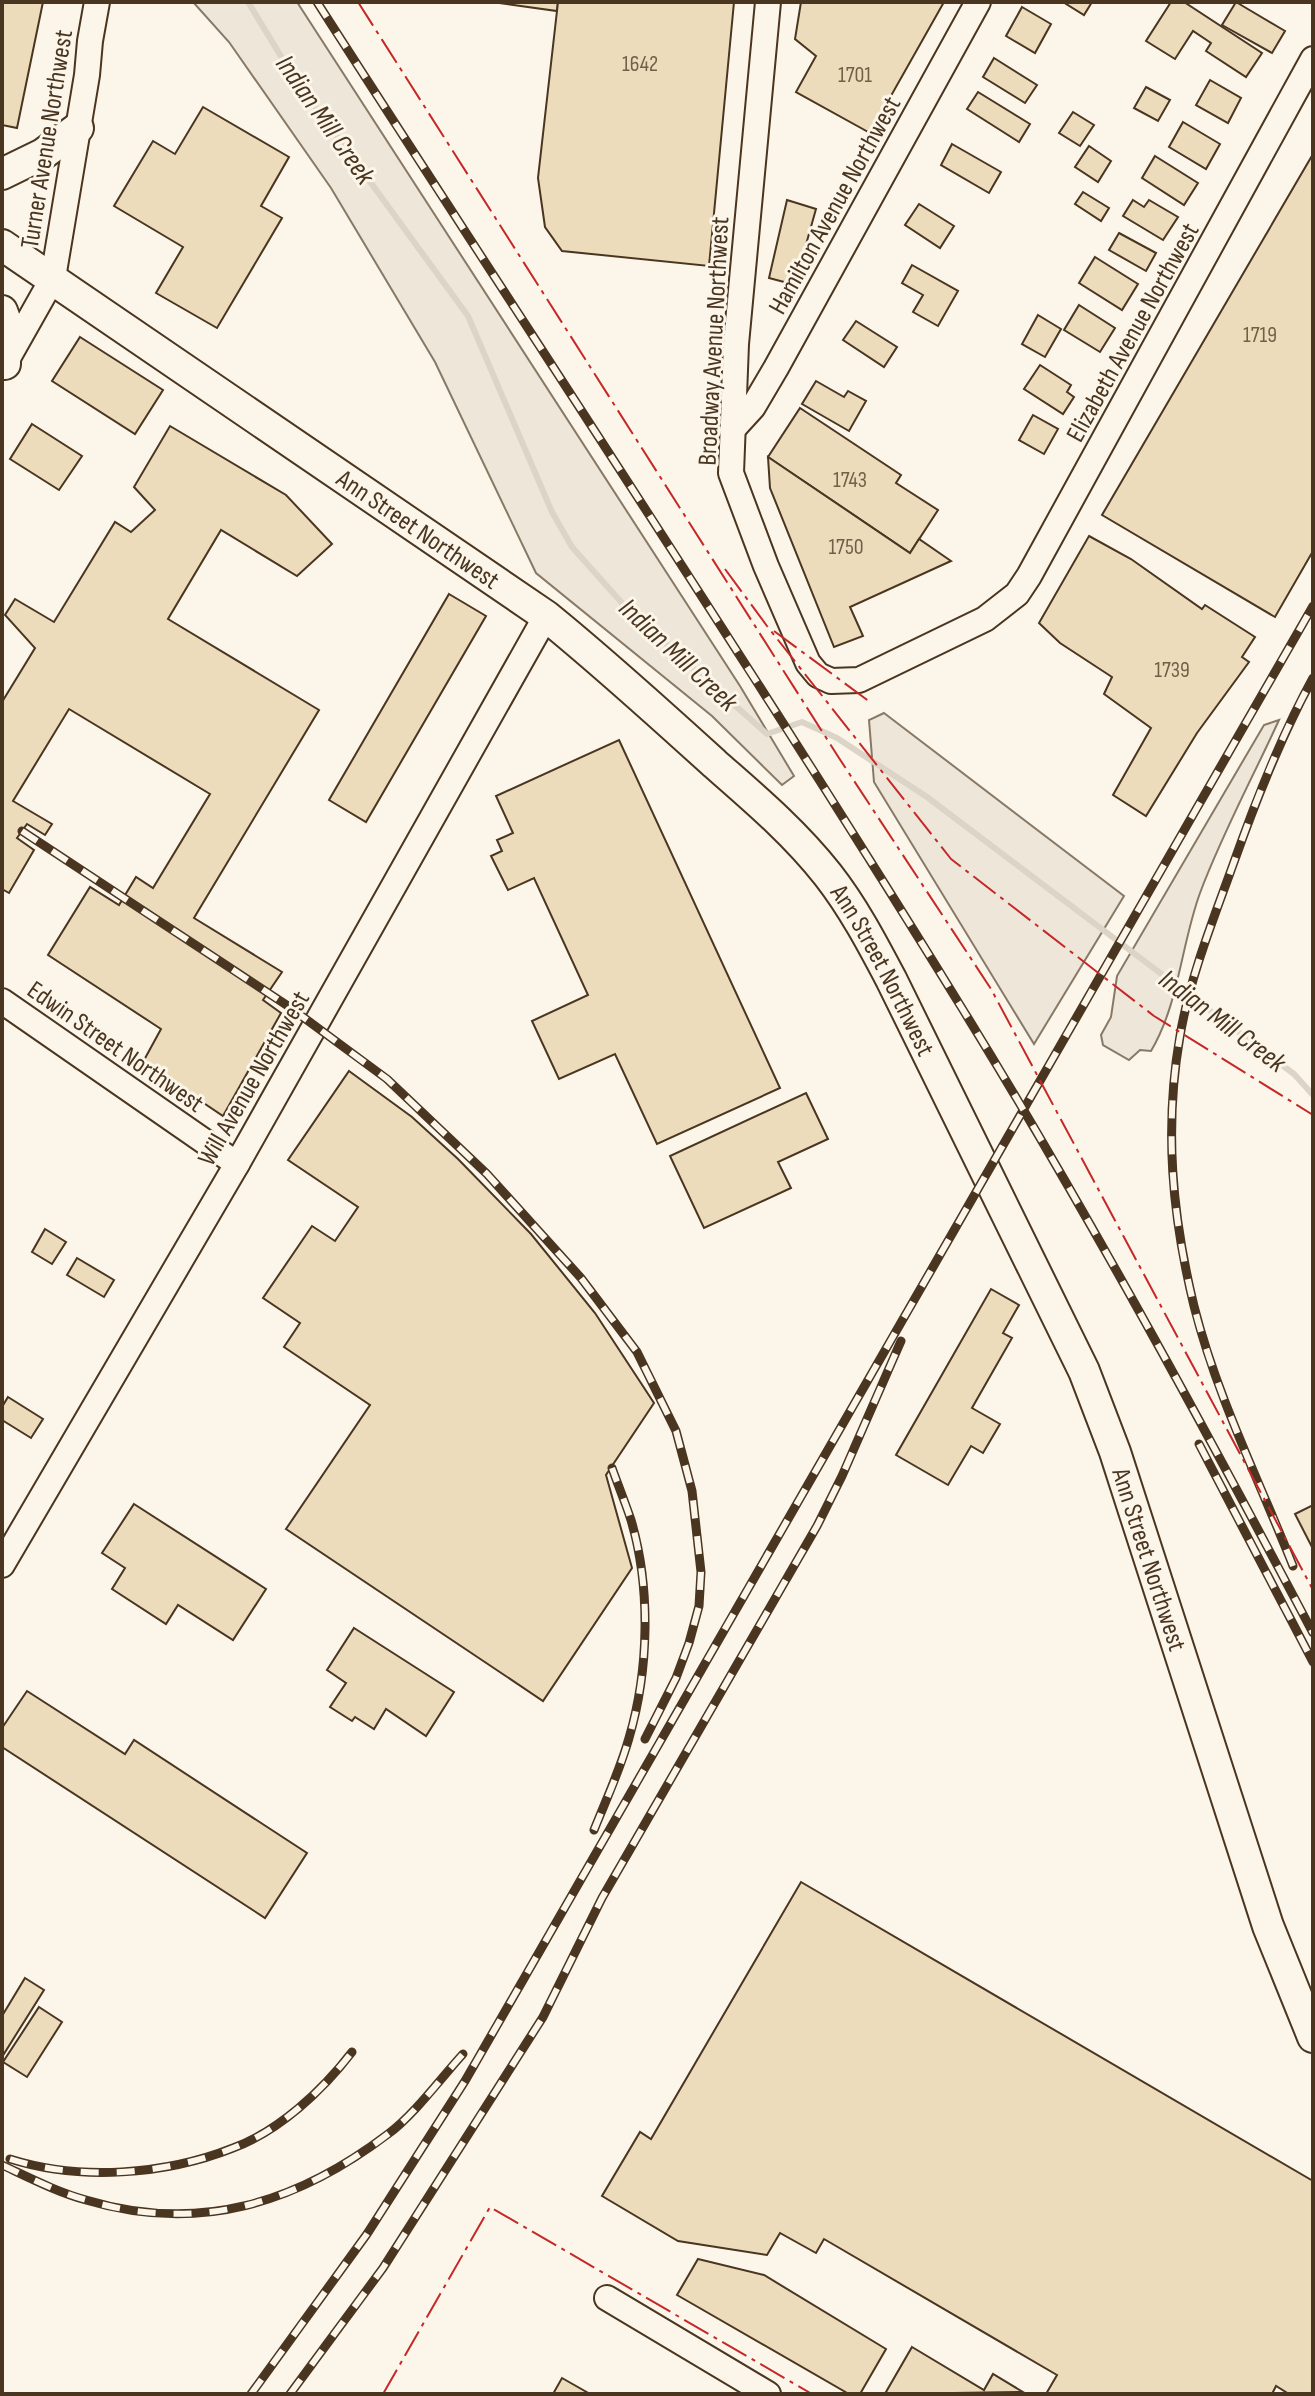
<svg xmlns="http://www.w3.org/2000/svg" width="1315" height="2396" viewBox="0 0 1315 2396" font-family="'Sofia Sans Condensed',sans-serif">
	<style>
		.green { fill: #ede6d9; stroke: #887966; stroke-width: 2 }
		.lines { fill: none; stroke-linecap: round; stroke-linejoin: round }
		.stream { stroke: #dcd4c6; stroke-width: 6 }
		.building { fill: #ecdcbc; stroke: #4a3520; stroke-width: 2 }
		.minor-casing { stroke: #4a3520; stroke-width: 28 }
		.major-casing { stroke: #4a3520; stroke-width: 34 }
		.minor { stroke: #fbf6e9; stroke-width: 24 }
		.major { stroke: #fbf6e9; stroke-width: 30 }
		.rail-casing { stroke: #4a3520; stroke-width: 9 }
		.rail { stroke: #fbf6e9; stroke-width: 6; stroke-dasharray: 18; stroke-linecap: butt }
		.power { stroke: #c62828; stroke-width: 2; stroke-dasharray: 28 6 4 6; stroke-linecap: butt }
		.labels { text-anchor: middle; stroke-width: 6; stroke-linejoin: round; paint-order: stroke }
		.number-label { font-size: 22px; fill: #725f47 }
		.street-label { font-size: 26px; fill: #4a3520; stroke: #fbf6e9 }
		.water-label { font-size: 28px; font-style: italic; fill: #4a3520; stroke: #fbf6e9 }
	</style>
	<rect width="100%" height="100%" fill="#fbf6e9"/>
	<g class="green">
		<path d="M193 2H297L740 686 794 776 782 785 712 716 536 573 435 362 331 188 229 42Z"/>
		<path d="M884 713 1124 896 1034 1044 874 782 869 720Z"/>
		<path d="M1279 720C1253 777 1222 834 1200 893 1181 945 1179 1004 1151 1051L1140 1050 1129 1060 1103 1045 1101 1035 1111 1017 1117 976 1264 725Z"/>
	</g>
	<g class="lines">
		<path class="stream" d="M248 2 293 76 468 316 552 512 572 547 630 612 767 734 802 722 837 738 927 797 1294 1074 1313 1095"/>
	</g>
	<g class="building">
		<path d="M2 2H43L17 128 2 125Z"/>
		<path d="M492 2H558L557 11Z"/>
		<path d="M558 2H734L709 266 562 251 545 227 538 178Z"/>
		<path d="M801 2H944L870 133 796 92 816 56 795 39Z"/>
		<path d="M1063 2H1092L1084 15Z"/>
		<path d="M1171 2H1184L1262 53 1246 77 1206 51 1211 43 1193 31 1175 59 1146 41Z"/>
		<path d="M1236 2 1285 31 1272 53 1222 25Z"/>
		<path d="M1022 7 1051 24 1035 53 1006 36Z"/>
		<path d="M994 58 1037 85 1025 103 983 77Z"/>
		<path d="M1210 80 1241 98 1228 123 1196 105Z"/>
		<path d="M1146 87 1170 100 1158 121 1134 108Z"/>
		<path d="M978 92 1030 124 1019 142 967 109Z"/>
		<path d="M203 107 289 157 261 206 282 218 217 328 156 293 183 247 114 206 153 141 175 154Z"/>
		<path d="M1073 112 1094 125 1080 146 1059 133Z"/>
		<path d="M1183 122 1220 144 1206 169 1169 147Z"/>
		<path d="M952 144 1001 172 989 193 941 165Z"/>
		<path d="M1089 146 1111 161 1098 182 1075 167Z"/>
		<path d="M1313 154V551L1275 617 1102 515Z"/>
		<path d="M1155 156 1198 183 1184 205 1142 178Z"/>
		<path d="M1083 192 1109 208 1101 221 1075 204Z"/>
		<path d="M787 200 816 209 800 266 794 264 788 283 769 278Z"/>
		<path d="M1133 200 1144 207 1149 200 1178 217 1163 240 1123 216Z"/>
		<path d="M919 204 954 226 940 248 905 225Z"/>
		<path d="M1119 233 1156 253 1146 271 1109 250Z"/>
		<path d="M1095 257 1138 284 1122 310 1079 283Z"/>
		<path d="M912 265 958 291 938 326 913 312 923 295 902 283Z"/>
		<path d="M1079 305 1115 328 1100 352 1064 330Z"/>
		<path d="M1038 315 1061 329 1045 357 1022 344Z"/>
		<path d="M856 321 897 347 884 367 843 340Z"/>
		<path d="M80 337 163 390 135 434 52 381Z"/>
		<path d="M1040 365 1071 385 1067 392 1074 397 1063 414 1024 389Z"/>
		<path d="M816 381 844 397 848 391 866 401 849 431 802 404Z"/>
		<path d="M800 408 901 475 896 483 938 510 910 553 768 457Z"/>
		<path d="M1033 415 1058 429 1044 454 1019 440Z"/>
		<path d="M32 424 82 456 59 490 10 459Z"/>
		<path d="M170 426 286 495 332 544 297 576 221 530 168 619 319 710 194 918 282 972 263 1000 281 1013 223 1116 143 1062 161 1029 48 955 90 887 119 905 136 877 153 888 210 794 69 709 13 801 52 824 45 835 27 824 17 838 34 850 9 893 2 889V702L35 648 5 615 15 599 54 622 115 522 131 532 155 510 134 487Z"/>
		<path d="M768 457 910 553 919 539 951 561 850 607 863 636 834 647 770 488Z"/>
		<path d="M1089 536 1131 559 1202 609 1205 605 1255 637 1242 657 1249 662 1197 733 1146 816 1113 795 1151 728 1104 694 1112 677 1060 643 1039 623Z"/>
		<path d="M449 594 486 616 366 822 329 800Z"/>
		<path d="M619 740 780 1088 657 1144 615 1054 559 1079 532 1021 588 995 534 878 508 890 491 856 502 851 497 840 513 833 496 796Z"/>
		<path d="M349 1071 412 1117 458 1159 531 1234 595 1313 654 1403 606 1475 632 1568 543 1701 286 1529 370 1405 284 1347 300 1323 263 1298 312 1226 335 1241 358 1207 288 1160Z"/>
		<path d="M806 1093 828 1139 778 1162 791 1188 704 1228 670 1156Z"/>
		<path d="M45 1229 66 1242 52 1264 32 1252Z"/>
		<path d="M77 1258 114 1280 104 1297 67 1275Z"/>
		<path d="M991 1289 1019 1305 1003 1333 1012 1338 972 1408 1000 1424 983 1453 971 1446 948 1485 896 1455Z"/>
		<path d="M8 1397 43 1419 31 1438 2 1420V1407Z"/>
		<path d="M134 1504 266 1589 233 1640 178 1605 166 1624 112 1589 125 1568 102 1553Z"/>
		<path d="M1313 1505V1549L1295 1514Z"/>
		<path d="M354 1628 454 1692 426 1736 386 1709 374 1729 355 1717 352 1721 330 1707 346 1683 327 1670Z"/>
		<path d="M27 1691 125 1754 134 1740 307 1853 265 1918 2 1747V1728Z"/>
		<path d="M801 1882 1313 2181V2394H1289L1276 2386 1272 2394H1046L1057 2375 824 2239 816 2253 780 2233 767 2255 678 2241 602 2196 640 2132 651 2139Z"/>
		<path d="M25 1978 44 1990 2 2057V2016Z"/>
		<path d="M39 2007 62 2022 27 2077 3 2062Z"/>
		<path d="M698 2259 764 2275 886 2349 860 2394H849L677 2295Z"/>
		<path d="M912 2347 984 2390 993 2374 1023 2392 889 2394 886 2392Z"/>
		<path d="M562 2378 590 2394H553Z"/>
	</g>
	<g class="lines">
		<g class="minor-casing">
			<g id="minor">
				<path d="M768 2 736 344 731 473 766 566 808 663 818 675 831 681 859 680 985 619 1017 594 1029 576 1313 59"/>
				<path d="M5 363 53 278 87 75 90 41 97 2"/>
				<path d="M732 430 753 407 776 368 978 2"/>
				<path d="M2 1001 237 1164"/>
				<path d="M2 1565 237 1164 546 616"/>
				<path d="M607 2298 768 2394"/>
			</g>
		</g>
		<g class="major-casing">
			<g id="major">
				<path d="M2 174 43 154 78 128"/>
				<path id="s1" d="M2 245 546 616C604 663 660 714 715 764 755 799 795 833 828 875 853 907 872 943 891 979L1084 1371 1115 1452 1268 1926 1313 2037"/>
				<path d="M2 311 6 322 5 364"/>
			</g>
		</g>
		<use href="#minor" class="minor"/>
		<use href="#major" class="major"/>
		<g class="rail-casing">
			<g id="rail">
				<path d="M317 2C531 336 752 667 960 1005 1086 1209 1201 1421 1313 1633"/>
				<path d="M22 831 288 1006 387 1079 487 1174 581 1278 637 1352 676 1431 692 1491 701 1572 699 1606 689 1643 676 1678 645 1739"/>
				<path d="M1199 1444 1313 1662"/>
				<path d="M1293 1566C1259 1480 1217 1397 1194 1306 1172 1215 1164 1128 1180 1036 1190 976 1214 918 1234 862 1256 800 1281 736 1313 678"/>
				<path d="M594 1830C606 1800 620 1770 629 1738 649 1670 651 1588 631 1520 625 1502 618 1485 612 1468"/>
				<path d="M10 2159C80 2181 165 2175 233 2148 279 2131 322 2091 352 2052"/>
				<path d="M2 2165C30 2178 57 2192 86 2200 199 2234 297 2203 388 2134 414 2115 441 2078 463 2054"/>
				<path d="M251 2394 367 2234 465 2081 1313 606"/>
				<path d="M290 2394 383 2268 543 2017 602 1898 817 1526 842 1476 901 1341"/>
			</g>
		</g>
		<use href="#rail" class="rail"/>
		<g class="power">
			<path d="M358 2 839 758 991 989 1313 1590"/>
			<path d="M725 569 767 626 951 859 1154 1016 1313 1115"/>
			<path d="M774 631 870 702"/>
			<path d="M383 2394 490 2207 812 2394"/>
		</g>
	</g>
	<g class="labels">
		<g class="number-label">
			<text x="640" y="71">1642</text>
			<text x="855" y="82">1701</text>
			<text x="1260" y="342">1719</text>
			<text x="850" y="487">1743</text>
			<text x="846" y="554">1750</text>
			<text x="1172" y="677">1739</text>
		</g>
		<g class="street-label">
			<text transform="translate(46 139) rotate(-81)" y="9">Turner Avenue Northwest</text>
			<text transform="translate(834 205) rotate(-61)" y="9">Hamilton Avenue Northwest</text>
			<text transform="translate(1132 332) rotate(-61)" y="9">Elizabeth Avenue Northwest</text>
			<text transform="translate(713 341) rotate(-87)" y="9">Broadway Avenue Northwest</text>
			<text dy="9" stroke="none"><textPath href="#s1" startOffset="504">Ann Street Northwest</textPath></text>
			<text dy="9" stroke="none"><textPath href="#s1" startOffset="1152">Ann Street Northwest</textPath></text>
			<text transform="translate(116 1046) rotate(35)" y="9">Edwin Street Northwest</text>
			<text transform="translate(253 1078) rotate(-60)" y="9">Will Avenue Northwest</text>
			<text dy="9" stroke="none"><textPath href="#s1" startOffset="1800">Ann Street Northwest</textPath></text>
		</g>
		<g class="water-label">
			<text transform="translate(326 119) rotate(55)" y="10">Indian Mill Creek</text>
			<text transform="translate(679 654) rotate(43)" y="10">Indian Mill Creek</text>
			<text transform="translate(1223 1020) rotate(37)" y="10">Indian Mill Creek</text>
		</g>
	</g>
	<rect width="1315" height="2396" fill="none" stroke="#4a3520" stroke-width="8"/>
</svg>
